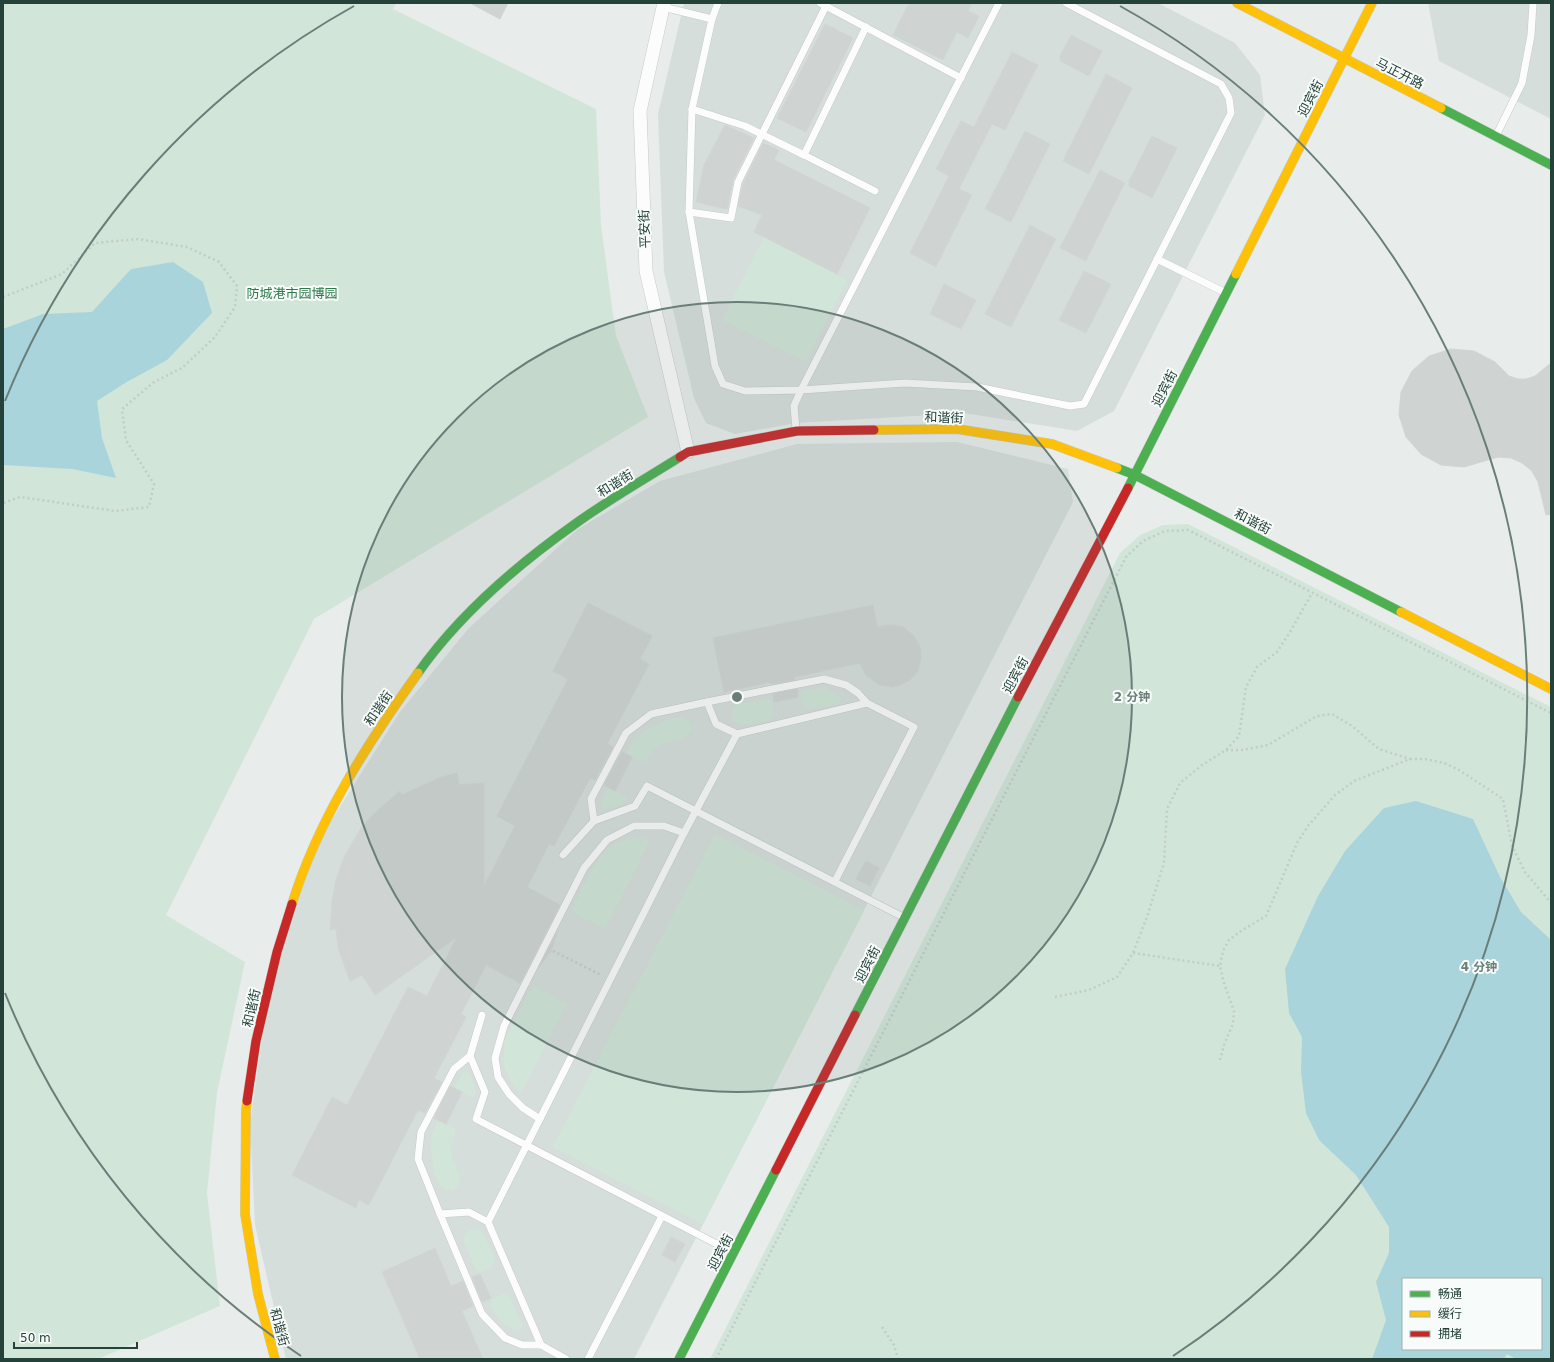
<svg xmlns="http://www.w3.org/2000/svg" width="1554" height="1362" viewBox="0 0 1554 1362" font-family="'DejaVu Sans','Noto Sans SC',sans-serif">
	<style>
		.built { fill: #d6dedb }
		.green { fill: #d1e6d8; fill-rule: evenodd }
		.water { fill: #a9d4db; fill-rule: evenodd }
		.building { fill: #cfd4d2; stroke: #d1d6d4 }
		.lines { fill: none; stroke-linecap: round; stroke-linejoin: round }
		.lane-casing { stroke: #c5cac8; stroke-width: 8 }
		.street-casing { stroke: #c5cac8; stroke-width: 14 }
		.fast-casing { stroke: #c3cbc8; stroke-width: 10 }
		.slow-casing { stroke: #c3cbc8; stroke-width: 10 }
		.jam-casing { stroke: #c3cbc8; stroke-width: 10 }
		.path { stroke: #c3ccca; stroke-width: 2.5; stroke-dasharray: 2 3; stroke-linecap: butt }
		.lane { stroke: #fcfcfc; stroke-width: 7 }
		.street { stroke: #fcfcfc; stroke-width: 13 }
		.fast { stroke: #4caf50; stroke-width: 9 }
		.slow { stroke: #ffc107; stroke-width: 9 }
		.jam { stroke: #c62828; stroke-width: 9 }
		.ring { fill: none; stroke: #697e78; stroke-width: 2 }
		.labels { text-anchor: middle; stroke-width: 4; stroke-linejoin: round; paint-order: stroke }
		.street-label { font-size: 13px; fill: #24423a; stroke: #f7fbf9 }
		.park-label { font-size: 13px; fill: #2d7a4b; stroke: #f7fbf9 }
		.centre { fill: #697e78; stroke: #f7fbf9; stroke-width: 2 }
		.ring-label { font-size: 12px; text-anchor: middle; font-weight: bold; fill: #697e78; stroke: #f7fbf9; stroke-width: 4; stroke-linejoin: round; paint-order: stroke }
	</style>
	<rect width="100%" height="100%" fill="#e8edeb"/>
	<g class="built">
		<path d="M684 3H1158L1235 43 1260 75 1265 115 1114 411 1077 431 964 413 796 423 735 434 706 423 694 398 664 272 658 114Z"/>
		<path d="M1428 3H1551V119L1439 61Z"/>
		<path d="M957 442 1068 469 1073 502 634 1359H286L255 1225 250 1123 267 1002 315 846 400 712 469 628 578 529 660 481 797 444Z"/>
	</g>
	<g class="green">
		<path d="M3 3H396L393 9 596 109 601 225 616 336 648 417 314 619 166 915 245 962 217 1093 207 1193 220 1306 98 1359H3Z"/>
		<path d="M764 237 847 280 806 362 722 320Z"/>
		<path d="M1188 524 1551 707V1359H710L1120 553 1140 535 1163 525ZM1403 1279H1541V1349H1403Z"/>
		<path d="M825 688 841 696 842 700 839 703 808 709 803 705 800 693 803 690Z"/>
		<path d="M767 698 772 702 774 712 769 720 742 726 733 721C732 714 730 710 736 705Z"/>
		<path d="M681 717 691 722C697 741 671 739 660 745 653 750 649 755 645 762H643L627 754V752C640 731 656 722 681 717Z"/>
		<path d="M608 789H610L625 796 627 798 624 803 607 809 602 807 601 803Z"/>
		<path d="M715 834 864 911 703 1224 553 1147Z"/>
		<path d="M639 838 650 840 605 929 571 912C577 900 582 889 588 878 601 853 609 840 639 838Z"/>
		<path d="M533 986 567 1004 521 1093C505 1076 501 1063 505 1040Z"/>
		<path d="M466 1071 470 1074 476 1092 473 1097 456 1089 455 1087 462 1073Z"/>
		<path d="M439 1121 455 1129C455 1136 451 1143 451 1150 451 1164 470 1185 451 1191L441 1186 435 1175 431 1151 432 1136 437 1122Z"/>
		<path d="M475 1229 483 1233 495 1259 491 1267 481 1272 476 1270 464 1241C463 1233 468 1231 475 1229Z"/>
		<path d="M503 1294 509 1296 522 1325 521 1329 517 1331 502 1323 490 1304 492 1300Z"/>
	</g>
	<g class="water">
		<path d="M173 262 203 282 212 313 167 360 125 383 97 401 102 438 116 478 72 469 3 465V329L43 314 92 312 131 269Z"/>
		<path d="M1416 801 1473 819 1500 877 1521 912 1551 940V1359H1516L1507 1354 1504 1359H1372L1386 1320 1376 1282 1389 1253V1227L1356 1175 1319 1140 1306 1113 1301 1072 1302 1037 1289 1013 1285 969 1318 896 1345 851 1384 808ZM1403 1279H1541V1349H1403Z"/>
	</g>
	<g class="building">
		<path d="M470 3H508L500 19Z"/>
		<path d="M909 3H972L968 11 979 16 968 38 957 32 943 60 893 35Z"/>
		<path d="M825 24 853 38 806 132 777 118Z"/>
		<path d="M1071 35 1102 51 1089 76 1060 61V56Z"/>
		<path d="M1012 52 1038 65 1005 130 992 124 959 189 972 195 936 267 910 253 949 176 936 169 961 121 974 127Z"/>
		<path d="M1106 74 1132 88 1089 174 1063 161Z"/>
		<path d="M725 125 754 138 733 180 727 209 696 202 704 165Z"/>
		<path d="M1025 131 1050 144 1011 222 985 209Z"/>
		<path d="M1152 136 1177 148 1152 198 1129 186V181Z"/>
		<path d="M763 143 779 150 774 160 870 208 837 274 754 232 762 215 738 206 743 184Z"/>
		<path d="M1100 170 1125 183 1086 261 1060 248Z"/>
		<path d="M1030 225 1056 239 1011 327 985 314Z"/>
		<path d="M1084 271 1111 284 1086 333 1059 320Z"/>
		<path d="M944 284 976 300 961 329 930 314Z"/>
		<path d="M1451 349 1474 351 1495 362 1509 376 1518 379H1526L1535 376 1551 363V514L1546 515 1538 482 1532 471 1522 463 1511 458 1498 457 1464 467 1441 465 1421 454 1406 437 1399 415 1401 392 1412 371 1429 356Z"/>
		<path d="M588 603 652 636 640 659 649 664 607 744 613 747 595 780 590 778 554 846 549 844 527 887 560 905 520 983 486 965 461 1014 466 1017 434 1078 442 1082 425 1113 418 1110 369 1205 359 1200 356 1208 292 1175 332 1097 347 1105 408 987 427 996 457 937 375 995 362 975 350 981 338 948 336 929 330 930 332 901 336 879 345 855 361 828 378 810 400 791 402 795 439 778 457 773 459 785 484 783V886L515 826 497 816 568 679 553 671Z"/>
		<path d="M873 605 877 627 891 625 903 627 914 636 920 647 921 658 918 671 910 680 900 685 892 687 879 685 866 675 860 663 794 677 795 680 771 684 770 682 724 692 713 638Z"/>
		<path d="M797 689 798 697 774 702 773 694Z"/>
		<path d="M622 752 632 757 615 791 604 785Z"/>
		<path d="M866 861 879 868 870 886 856 879Z"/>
		<path d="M557 933 551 951 539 967Z"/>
		<path d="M450 1086 462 1092 446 1124 434 1118Z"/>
		<path d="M671 1237 685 1244 675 1262 662 1255Z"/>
		<path d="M435 1248 451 1286 463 1281 473 1306 462 1311 483 1359H420L382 1272Z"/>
		<path d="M480 1274 491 1298 482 1302 472 1277Z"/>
	</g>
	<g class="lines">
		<g class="lane-casing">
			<g id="lane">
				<path d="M718 3 712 19 692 109 689 212 715 366 723 384 745 391 801 390 905 383 977 387 1070 406 1084 404 1231 113 1229 98 1221 84 1066 3"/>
				<path d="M820 3 961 78"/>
				<path d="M663 7 712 19"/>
				<path d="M692 109 745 126 804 155 866 27"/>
				<path d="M1496 136 1522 83 1531 35 1533 3"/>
				<path d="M804 155 875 191"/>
				<path d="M689 212 731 218 738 182 826 6"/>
				<path d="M1157 259 1226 293"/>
				<path d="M796 429 794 406 801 390 999 3"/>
				<path d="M707 702 824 679 846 685 858 693 867 703"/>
				<path d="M594 821 591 799 626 733 651 714 707 702 716 724 737 734"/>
				<path d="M563 855 594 821 635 806 647 786 905 918"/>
				<path d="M482 1015 470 1056 485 1092 476 1119 734 1253"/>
				<path d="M470 1056 454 1069 421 1132 418 1159 440 1214 469 1212 488 1222"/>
				<path d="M540 1119 523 1108 509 1094 498 1077 495 1058 504 1026 584 868 607 840 634 826H664L684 833"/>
				<path d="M440 1214 482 1314 505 1338 522 1345H541"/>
				<path d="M566 1359 541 1345 488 1222 684 833 737 734 867 703 914 727 835 881"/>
				<path d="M588 1359 662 1216"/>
			</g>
		</g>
		<g class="street-casing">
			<path id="street" d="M664 3 640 111 646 271 688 452"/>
		</g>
		<g class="fast-casing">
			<g id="fast">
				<path d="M1441 108 1551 165"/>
				<path d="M1117 468 1135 475 1401 612"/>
				<path d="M1128 488 1236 274"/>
				<path d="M418 673C459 615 517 565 575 524 608 500 645 479 680 457"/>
				<path d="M855 1015 1018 697"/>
				<path d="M679 1359 776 1170"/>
			</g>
		</g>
		<g class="slow-casing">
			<g id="slow">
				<path d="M1237 3 1441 108"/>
				<path d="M1236 274 1372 3"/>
				<path d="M874 430 957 429 1052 444 1117 468"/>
				<path d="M1401 612 1551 689"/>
				<path d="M292 904C318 820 367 744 418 673"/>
				<path d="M247 1101 246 1110 245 1214 258 1294 275 1359"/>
			</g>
		</g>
		<g class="jam-casing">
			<g id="jam">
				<path d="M680 457 688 452 797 431 874 430"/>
				<path d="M1018 697 1128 488"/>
				<path d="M247 1101 256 1041 277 952 292 904"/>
				<path d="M776 1170 855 1015"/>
			</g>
		</g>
		<g class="path">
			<path d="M3 297 62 274 95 243 138 239 187 247 219 262 237 286 235 307 215 337 182 368 154 382 122 409 126 440 154 484 149 507 115 511 20 497 3 503"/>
			<path d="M1226 750H1243L1268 745 1317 716 1332 714 1352 726 1379 749 1410 759"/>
			<path d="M553 951 601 975"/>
			<path d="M1133 953 1220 966"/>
			<path d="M1055 997 1089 990 1117 977 1133 953 1147 917 1164 863 1167 809 1180 783 1202 765 1226 750 1239 736 1246 687 1257 667 1277 652 1290 632 1312 593"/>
			<path d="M1220 1060 1225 1042 1233 1024 1234 1011 1224 983 1220 966 1223 951 1229 940 1241 931 1266 916 1297 843 1308 826 1335 795 1354 781 1410 759H1425L1444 763 1459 770 1503 799 1512 846 1525 872 1551 903"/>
			<path d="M1376 1282H1403"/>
			<path d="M882 1327 894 1345 898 1359"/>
			<path d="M1488 1349 1506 1359"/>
			<path d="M716 1359 1126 557 1143 541 1165 531 1188 530 1551 713"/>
		</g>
		<use href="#lane" class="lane"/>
		<use href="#street" class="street"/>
		<use href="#fast" class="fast"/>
		<use href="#slow" class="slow"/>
		<use href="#jam" class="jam"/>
	</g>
	<circle cx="737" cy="697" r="395" fill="#697e78" fill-opacity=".12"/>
	<g class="ring">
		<circle cx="737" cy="697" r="395"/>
		<path d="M301 1356A790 790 0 0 1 5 993M5 401A790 790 0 0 1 354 6M1120 6A790 790 0 0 1 1173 1356"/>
	</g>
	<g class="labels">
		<g class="street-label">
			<text transform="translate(1400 73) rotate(27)" y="5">马正开路</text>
			<text transform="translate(1310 98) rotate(-63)" y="5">迎宾街</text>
			<text transform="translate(644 229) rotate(-92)" y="5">平安街</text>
			<text transform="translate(1164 388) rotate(-63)" y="5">迎宾街</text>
			<text transform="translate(944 417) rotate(2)" y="5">和谐街</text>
			<text transform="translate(615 483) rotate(-32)" y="5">和谐街</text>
			<text transform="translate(1253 521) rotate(27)" y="5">和谐街</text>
			<text transform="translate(1015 675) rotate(-62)" y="5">迎宾街</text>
			<text transform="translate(378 708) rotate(-56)" y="5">和谐街</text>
			<text transform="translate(867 964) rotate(-63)" y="5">迎宾街</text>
			<text transform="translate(251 1008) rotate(-77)" y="5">和谐街</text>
			<text transform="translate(720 1252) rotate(-63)" y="5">迎宾街</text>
			<text transform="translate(280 1327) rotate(75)" y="5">和谐街</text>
		</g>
		<g class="park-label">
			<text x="292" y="298">防城港市园博园</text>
		</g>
	</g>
	<circle cx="737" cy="697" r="6" class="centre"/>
	<g class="ring-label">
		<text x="1132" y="701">2 分钟</text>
		<text x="1479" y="971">4 分钟</text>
	</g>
	<rect width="1554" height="1362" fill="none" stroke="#24423a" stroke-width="8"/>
	<rect x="1402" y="1278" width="140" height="72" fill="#f7fbf9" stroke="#a3b1ad"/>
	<rect x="1410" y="1291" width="20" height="6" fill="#4caf50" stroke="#a3b1ad"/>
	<text x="1438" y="1298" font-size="12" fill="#24423a">畅通</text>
	<rect x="1410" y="1311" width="20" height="6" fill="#ffc107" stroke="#a3b1ad"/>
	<text x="1438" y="1318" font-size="12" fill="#24423a">缓行</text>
	<rect x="1410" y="1331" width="20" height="6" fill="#c62828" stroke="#a3b1ad"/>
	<text x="1438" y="1338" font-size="12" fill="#24423a">拥堵</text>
	<path d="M14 1342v6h123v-6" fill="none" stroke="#24423a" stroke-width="2"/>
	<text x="20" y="1342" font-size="12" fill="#24423a" stroke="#f7fbf9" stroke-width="3" paint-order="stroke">50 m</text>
</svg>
